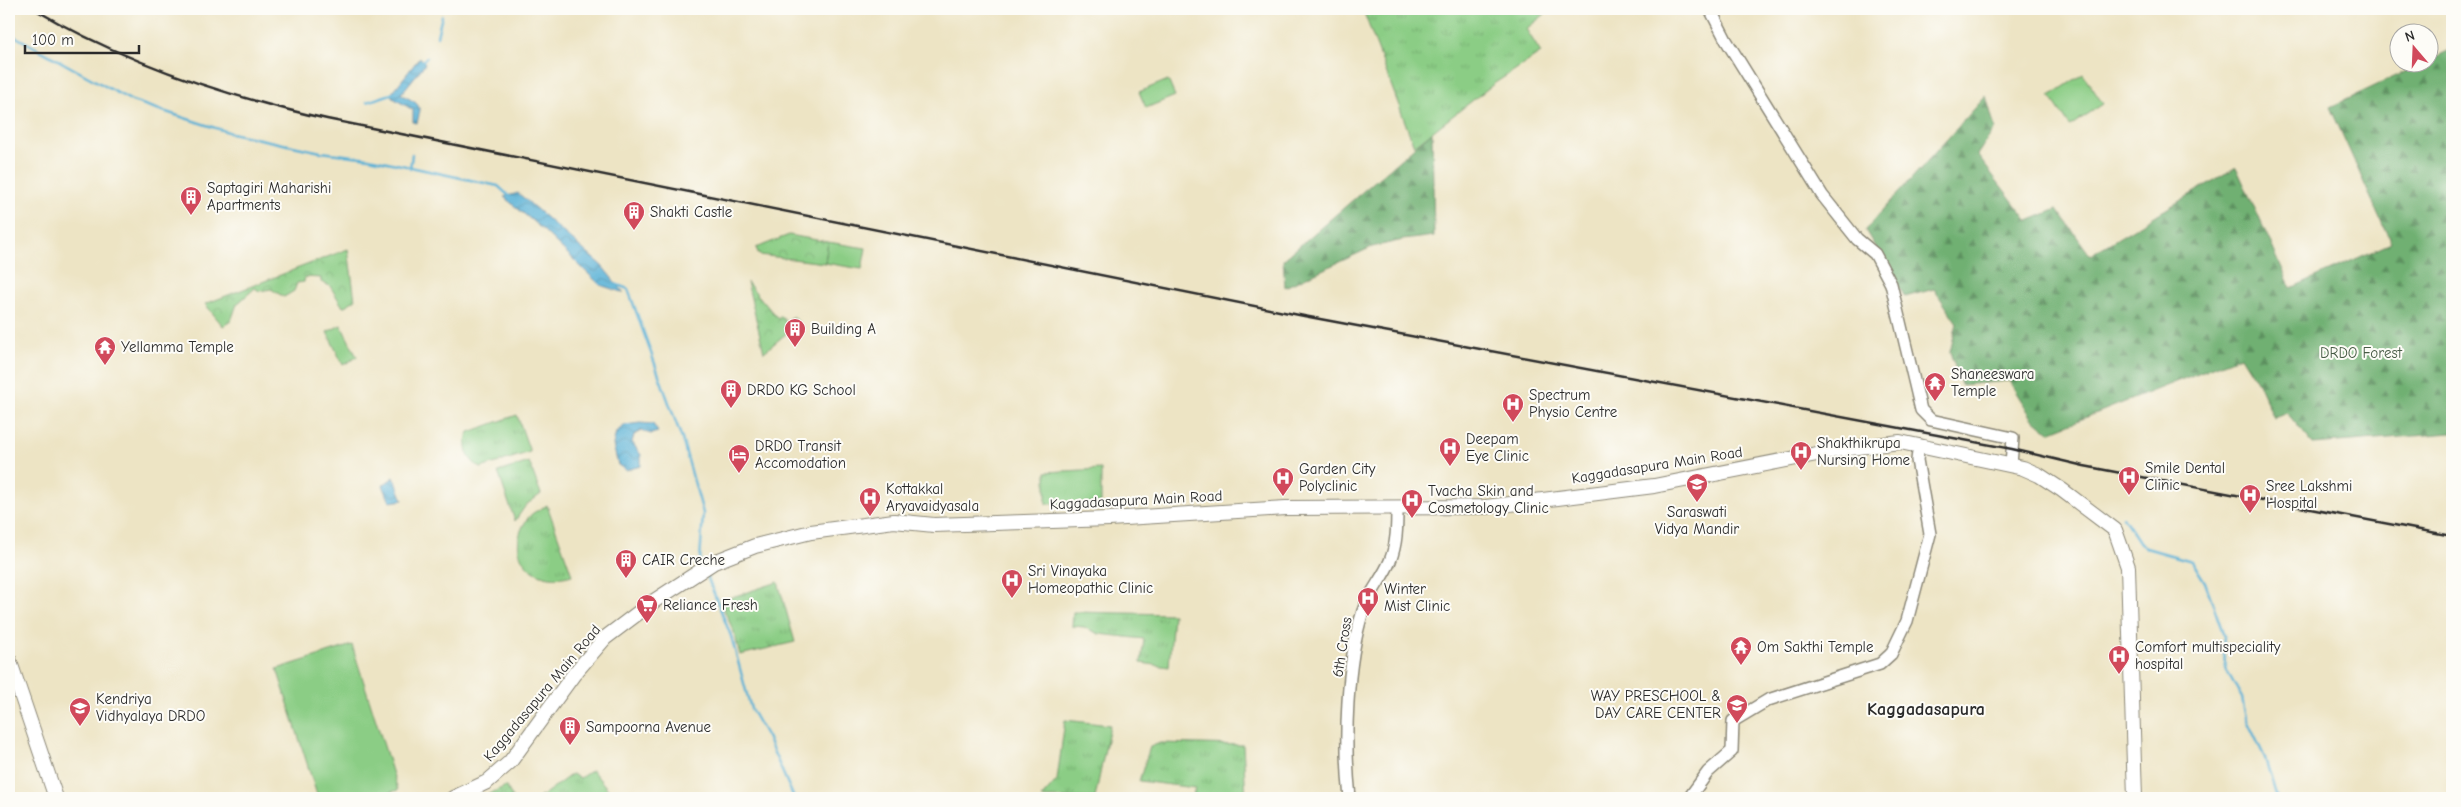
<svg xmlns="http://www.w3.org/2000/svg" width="2461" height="807" viewBox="0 0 2461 807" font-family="'Comic Neue',sans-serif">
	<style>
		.grass { fill: url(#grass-tufts); stroke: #5b7c58 }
		.forest { fill: url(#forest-firs); stroke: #4e6e4e }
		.park { fill: url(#park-crowns); stroke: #5b7c58 }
		.garden { fill: #8bcd85; stroke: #5b7c58 }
		.water { fill: url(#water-waves); stroke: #426e80 }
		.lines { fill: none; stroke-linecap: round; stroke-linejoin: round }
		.stream { stroke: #59b1d6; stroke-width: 2.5 }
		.minor-casing { stroke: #8c8878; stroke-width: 14 }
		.major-casing { stroke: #8c8878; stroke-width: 16 }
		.minor { stroke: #fff; stroke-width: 11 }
		.major { stroke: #fff; stroke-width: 14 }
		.rail { stroke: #2b2b2b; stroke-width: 2.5 }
		.labels { text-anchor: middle; stroke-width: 4; stroke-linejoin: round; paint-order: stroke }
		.poi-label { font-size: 15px; fill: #2b2b2b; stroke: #fdfcf7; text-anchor: start }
		.park-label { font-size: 15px; fill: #485c46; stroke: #fdfcf7 }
		.street-label { font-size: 15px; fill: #2b2b2b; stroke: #fdfcf7 }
		.quarter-label { font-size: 18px; font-weight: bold; fill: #2b2b2b; stroke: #fdfcf7 }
	</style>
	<defs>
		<pattern id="grass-tufts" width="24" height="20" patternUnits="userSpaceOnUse" patternTransform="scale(1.25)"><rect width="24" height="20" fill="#8bcd85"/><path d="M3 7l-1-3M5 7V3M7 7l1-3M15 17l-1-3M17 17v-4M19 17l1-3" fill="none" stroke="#78b073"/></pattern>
		<pattern id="forest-firs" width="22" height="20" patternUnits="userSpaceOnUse" patternTransform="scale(1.25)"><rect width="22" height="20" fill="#70b072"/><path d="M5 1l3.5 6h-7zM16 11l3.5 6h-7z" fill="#5c8f5e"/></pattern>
		<pattern id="park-crowns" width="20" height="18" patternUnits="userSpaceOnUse" patternTransform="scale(1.25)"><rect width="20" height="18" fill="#8bcd85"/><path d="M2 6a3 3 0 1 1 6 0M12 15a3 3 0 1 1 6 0" fill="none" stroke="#78b073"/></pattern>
		<pattern id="water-waves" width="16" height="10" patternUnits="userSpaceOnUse" patternTransform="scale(1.25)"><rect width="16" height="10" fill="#59b1d6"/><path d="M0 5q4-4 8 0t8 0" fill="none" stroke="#4a90ae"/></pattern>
	</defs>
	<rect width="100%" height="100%" fill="#fdfcf7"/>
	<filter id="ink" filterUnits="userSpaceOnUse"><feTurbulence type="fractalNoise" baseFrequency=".02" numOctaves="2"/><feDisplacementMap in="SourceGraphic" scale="10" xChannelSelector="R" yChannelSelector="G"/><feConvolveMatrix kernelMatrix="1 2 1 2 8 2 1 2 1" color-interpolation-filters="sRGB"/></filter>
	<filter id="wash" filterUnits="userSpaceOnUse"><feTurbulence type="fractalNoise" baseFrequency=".0096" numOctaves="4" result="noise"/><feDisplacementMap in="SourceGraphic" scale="20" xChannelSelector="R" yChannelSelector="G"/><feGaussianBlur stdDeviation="1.12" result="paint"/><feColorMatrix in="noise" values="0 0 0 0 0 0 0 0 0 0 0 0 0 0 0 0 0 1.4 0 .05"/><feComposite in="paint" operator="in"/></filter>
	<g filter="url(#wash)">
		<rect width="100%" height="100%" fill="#ede4c4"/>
		<g class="grass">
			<path d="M1366 9H1542L1545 14 1526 29 1541 53 1495 83 1414 146 1363 10Z"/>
			<path d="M517 415 530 452 481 468C467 460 462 446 469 432Z"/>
			<path d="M529 462 541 494 526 505 515 521 498 472Z"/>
			<path d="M547 505 572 575C533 587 502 553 528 518 532 512 541 509 547 505Z"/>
			<path d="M778 582 795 642 740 655 734 632 720 601Z"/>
			<path d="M1073 612 1173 614 1169 667 1141 663 1144 639 1099 634 1084 627 1072 626Z"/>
			<path d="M1065 720 1110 725 1095 798H1041L1057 780Z"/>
			<path d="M1160 743 1243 745 1246 798H1192L1195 788 1139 781 1150 747Z"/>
			<path d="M592 770 615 798H539L572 774 580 778Z"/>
			<path d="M506 786 513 798H480Z"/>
		</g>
		<g class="forest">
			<path d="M2452 49V433L2313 444 2287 413 2274 418 2259 385 2241 356 2049 432 2032 418 2009 381 1961 385 1950 352 1957 323 1934 289 1905 297 1865 230 1986 96 1995 128 1977 155 2028 221 2057 209 2090 255 2236 167 2291 288 2391 243 2330 107 2424 63 2428 62 2429 60Z"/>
			<path d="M1432 132 1434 236 1403 240 1372 247 1285 287 1283 260Z"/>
		</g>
		<g class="park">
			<path d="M789 235 828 242 825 263 759 255 756 248Z"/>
			<path d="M348 249 355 300 343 307 330 286 321 282V278L305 277 304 282 297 283 294 291 284 297 271 289 259 291 255 288 237 304 231 321 223 326 205 304Z"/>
			<path d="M747 282 778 319 781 316 786 322 793 316 799 323 764 352Z"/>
		</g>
		<g class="garden">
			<path d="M2083 74 2103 104 2070 126 2050 96Z"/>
			<path d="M1168 80 1175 96 1146 108 1139 92Z"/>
			<path d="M828 242 866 248 862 269 825 263Z"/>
			<path d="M341 325 357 357 343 365 327 332Z"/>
			<path d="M1101 469V503L1046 504V472Z"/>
			<path d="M352 645 398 790 372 798H318L277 669Z"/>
		</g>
		<g class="water">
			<path d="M420 57 425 64 401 94C417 104 423 102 417 123L413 122V110L393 98 391 94Z"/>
			<path d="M518 193 602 266 624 293 600 285 543 230 504 197Z"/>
			<path d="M640 423 653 424 658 432 651 434 641 431 634 435 632 442 641 455V466L626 470 618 465 613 445 616 432 625 425Z"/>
			<path d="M394 477 403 500 390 502 383 485Z"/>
		</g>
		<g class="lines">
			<g class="stream">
				<path d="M9 33 132 101 231 133 321 152 369 158 498 186 510 197"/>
				<path d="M437 36 442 16"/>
				<path d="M421 63 427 57"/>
				<path d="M367 102 394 93"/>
				<path d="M410 169 412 154"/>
				<path d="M615 284 628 289 682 439 703 513 700 561"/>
				<path d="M2123 517 2140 543 2146 548 2192 561 2205 582 2214 607 2224 636 2223 653 2227 671 2242 698 2246 718 2265 758 2277 798"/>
				<path d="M707 576 731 636 751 709 767 737 794 798"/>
			</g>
		</g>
	</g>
	<g filter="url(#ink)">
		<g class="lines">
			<g class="minor-casing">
				<g id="minor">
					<path d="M1710 9 1726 40 1822 195 1857 239 1875 254 1891 284 1921 410 1931 420 2013 438 2011 465"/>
					<path d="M1350 798C1344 744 1346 663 1363 611 1369 593 1383 578 1390 561 1397 544 1397 526 1397 508"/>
					<path d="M1689 798 1708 772 1732 751 1733 721 1768 700 1880 664 1891 654 1907 621 1930 534 1917 460 1919 445"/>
				</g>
			</g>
			<g class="major-casing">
				<g id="major">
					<path d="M9 659 56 798"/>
					<path d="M453 798 487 782 510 762 574 674 605 638 654 601 714 562 755 546 811 532 894 521 934 525 1109 519 1286 508 1486 507 1654 486 1842 449 1900 442 2023 468 2039 475 2062 490 2115 530 2128 567 2135 798"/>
				</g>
			</g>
			<use href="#minor" class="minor"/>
			<use href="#major" class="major"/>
			<path class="rail" d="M34 9C125 63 224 96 327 119L1304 316 2012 449 2084 466 2452 536"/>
		</g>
	</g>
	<defs>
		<g id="building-pin" transform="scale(1.125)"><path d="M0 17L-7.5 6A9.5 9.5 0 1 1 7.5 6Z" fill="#d1495b" stroke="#fdfcf7"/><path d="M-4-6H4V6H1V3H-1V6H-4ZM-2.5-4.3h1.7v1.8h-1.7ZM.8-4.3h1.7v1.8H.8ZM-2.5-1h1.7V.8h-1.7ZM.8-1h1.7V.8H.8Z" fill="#fff"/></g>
		<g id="temple-pin" transform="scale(1.125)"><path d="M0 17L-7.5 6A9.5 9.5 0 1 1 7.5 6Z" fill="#d1495b" stroke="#fdfcf7"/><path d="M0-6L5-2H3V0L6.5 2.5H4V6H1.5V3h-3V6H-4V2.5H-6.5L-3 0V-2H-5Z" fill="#fff"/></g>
		<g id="hospital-pin" transform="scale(1.125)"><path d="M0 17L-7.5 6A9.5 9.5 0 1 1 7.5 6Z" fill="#d1495b" stroke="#fdfcf7"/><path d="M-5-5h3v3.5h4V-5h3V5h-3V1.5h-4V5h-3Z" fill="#fff"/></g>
		<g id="hotel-pin" transform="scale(1.125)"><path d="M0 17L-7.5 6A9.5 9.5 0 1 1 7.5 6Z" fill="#d1495b" stroke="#fdfcf7"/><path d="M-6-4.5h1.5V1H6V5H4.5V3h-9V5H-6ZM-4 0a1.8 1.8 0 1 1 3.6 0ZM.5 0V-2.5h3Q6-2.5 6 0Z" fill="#fff"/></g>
		<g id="school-pin" transform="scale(1.125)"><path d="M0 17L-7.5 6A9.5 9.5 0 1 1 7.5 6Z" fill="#d1495b" stroke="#fdfcf7"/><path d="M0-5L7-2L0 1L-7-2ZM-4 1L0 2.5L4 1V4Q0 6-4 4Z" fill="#fff"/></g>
		<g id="supermarket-pin" transform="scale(1.125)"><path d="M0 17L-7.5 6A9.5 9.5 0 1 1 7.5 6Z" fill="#d1495b" stroke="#fdfcf7"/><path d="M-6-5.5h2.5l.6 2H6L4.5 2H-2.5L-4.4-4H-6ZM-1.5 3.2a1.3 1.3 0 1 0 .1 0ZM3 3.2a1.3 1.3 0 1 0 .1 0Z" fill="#fff"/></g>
	</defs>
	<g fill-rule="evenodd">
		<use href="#building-pin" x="191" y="197"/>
		<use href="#building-pin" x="634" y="212"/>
		<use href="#building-pin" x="795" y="329"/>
		<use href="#temple-pin" x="105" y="347"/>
		<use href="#temple-pin" x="1935" y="383"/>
		<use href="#building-pin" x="731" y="390"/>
		<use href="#hospital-pin" x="1513" y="404"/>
		<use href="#hospital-pin" x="1450" y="448"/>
		<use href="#hospital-pin" x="1801" y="452"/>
		<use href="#hotel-pin" x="739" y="455"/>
		<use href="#hospital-pin" x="2129" y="477"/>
		<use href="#hospital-pin" x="1283" y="478"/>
		<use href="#school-pin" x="1697" y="484"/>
		<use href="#hospital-pin" x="2250" y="495"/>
		<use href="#hospital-pin" x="870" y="498"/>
		<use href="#hospital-pin" x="1412" y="500"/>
		<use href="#building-pin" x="626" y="560"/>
		<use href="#hospital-pin" x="1012" y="580"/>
		<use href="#hospital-pin" x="1368" y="598"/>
		<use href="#supermarket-pin" x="647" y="605"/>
		<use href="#temple-pin" x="1741" y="647"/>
		<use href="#hospital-pin" x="2119" y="656"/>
		<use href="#school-pin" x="1737" y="705"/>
		<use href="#school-pin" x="80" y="708"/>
		<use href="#building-pin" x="570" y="727"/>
	</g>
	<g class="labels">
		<g class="poi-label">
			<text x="207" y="193">Saptagiri Maharishi<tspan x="207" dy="17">Apartments</tspan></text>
			<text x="650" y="217">Shakti Castle</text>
			<text x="811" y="334">Building A</text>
			<text x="121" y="352">Yellamma Temple</text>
			<text x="1951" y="379">Shaneeswara<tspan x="1951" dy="17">Temple</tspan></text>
			<text x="747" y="395">DRDO KG School</text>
			<text x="1529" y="400">Spectrum<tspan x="1529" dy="17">Physio Centre</tspan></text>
			<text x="1466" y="444">Deepam<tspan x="1466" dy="17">Eye Clinic</tspan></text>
			<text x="1817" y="448">Shakthikrupa<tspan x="1817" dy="17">Nursing Home</tspan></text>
			<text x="755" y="451">DRDO Transit<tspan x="755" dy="17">Accomodation</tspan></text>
			<text x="2145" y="473">Smile Dental<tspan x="2145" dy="17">Clinic</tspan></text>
			<text x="1299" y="474">Garden City<tspan x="1299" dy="17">Polyclinic</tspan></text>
			<text x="2266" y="491">Sree Lakshmi<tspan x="2266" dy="17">Hospital</tspan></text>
			<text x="886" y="494">Kottakkal<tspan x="886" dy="17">Aryavaidyasala</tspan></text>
			<text x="1428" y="496">Tvacha Skin and<tspan x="1428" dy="17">Cosmetology Clinic</tspan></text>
			<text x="1697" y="517" text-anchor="middle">Saraswati<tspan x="1697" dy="17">Vidya Mandir</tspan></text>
			<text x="642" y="565">CAIR Creche</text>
			<text x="1028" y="576">Sri Vinayaka<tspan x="1028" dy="17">Homeopathic Clinic</tspan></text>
			<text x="1384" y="594">Winter<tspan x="1384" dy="17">Mist Clinic</tspan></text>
			<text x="663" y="610">Reliance Fresh</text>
			<text x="1757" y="652">Om Sakthi Temple</text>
			<text x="2135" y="652">Comfort multispeciality<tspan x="2135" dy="17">hospital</tspan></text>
			<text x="1721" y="701" text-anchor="end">WAY PRESCHOOL &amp;<tspan x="1721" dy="17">DAY CARE CENTER</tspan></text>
			<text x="96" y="704">Kendriya<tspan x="96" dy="17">Vidhyalaya DRDO</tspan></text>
			<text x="586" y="732">Sampoorna Avenue</text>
		</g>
		<g class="park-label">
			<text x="2361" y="358">DRDO Forest</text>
		</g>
		<g class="street-label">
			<text transform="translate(1657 465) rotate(-9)" y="5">Kaggadasapura Main Road</text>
			<text transform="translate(1136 500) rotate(-3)" y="5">Kaggadasapura Main Road</text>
			<text transform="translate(1342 647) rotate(-81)" y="5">6th Cross</text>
			<text transform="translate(542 693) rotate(-50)" y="5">Kaggadasapura Main Road</text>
		</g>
		<g class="quarter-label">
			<text x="1926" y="715">Kaggadasapura</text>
		</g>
	</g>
	<rect width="2461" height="807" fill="none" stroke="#fdfcf7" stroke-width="30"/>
	<g transform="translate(2414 48) rotate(341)"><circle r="24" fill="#fdfcf7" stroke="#a9a8a5"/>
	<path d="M0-4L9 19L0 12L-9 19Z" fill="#d1495b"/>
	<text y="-8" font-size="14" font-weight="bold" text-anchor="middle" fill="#2b2b2b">N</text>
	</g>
	<path d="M25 45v8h114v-8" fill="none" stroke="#2b2b2b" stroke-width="2.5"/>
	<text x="32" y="45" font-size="15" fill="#2b2b2b" stroke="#fdfcf7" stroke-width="4" paint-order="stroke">100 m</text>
</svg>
